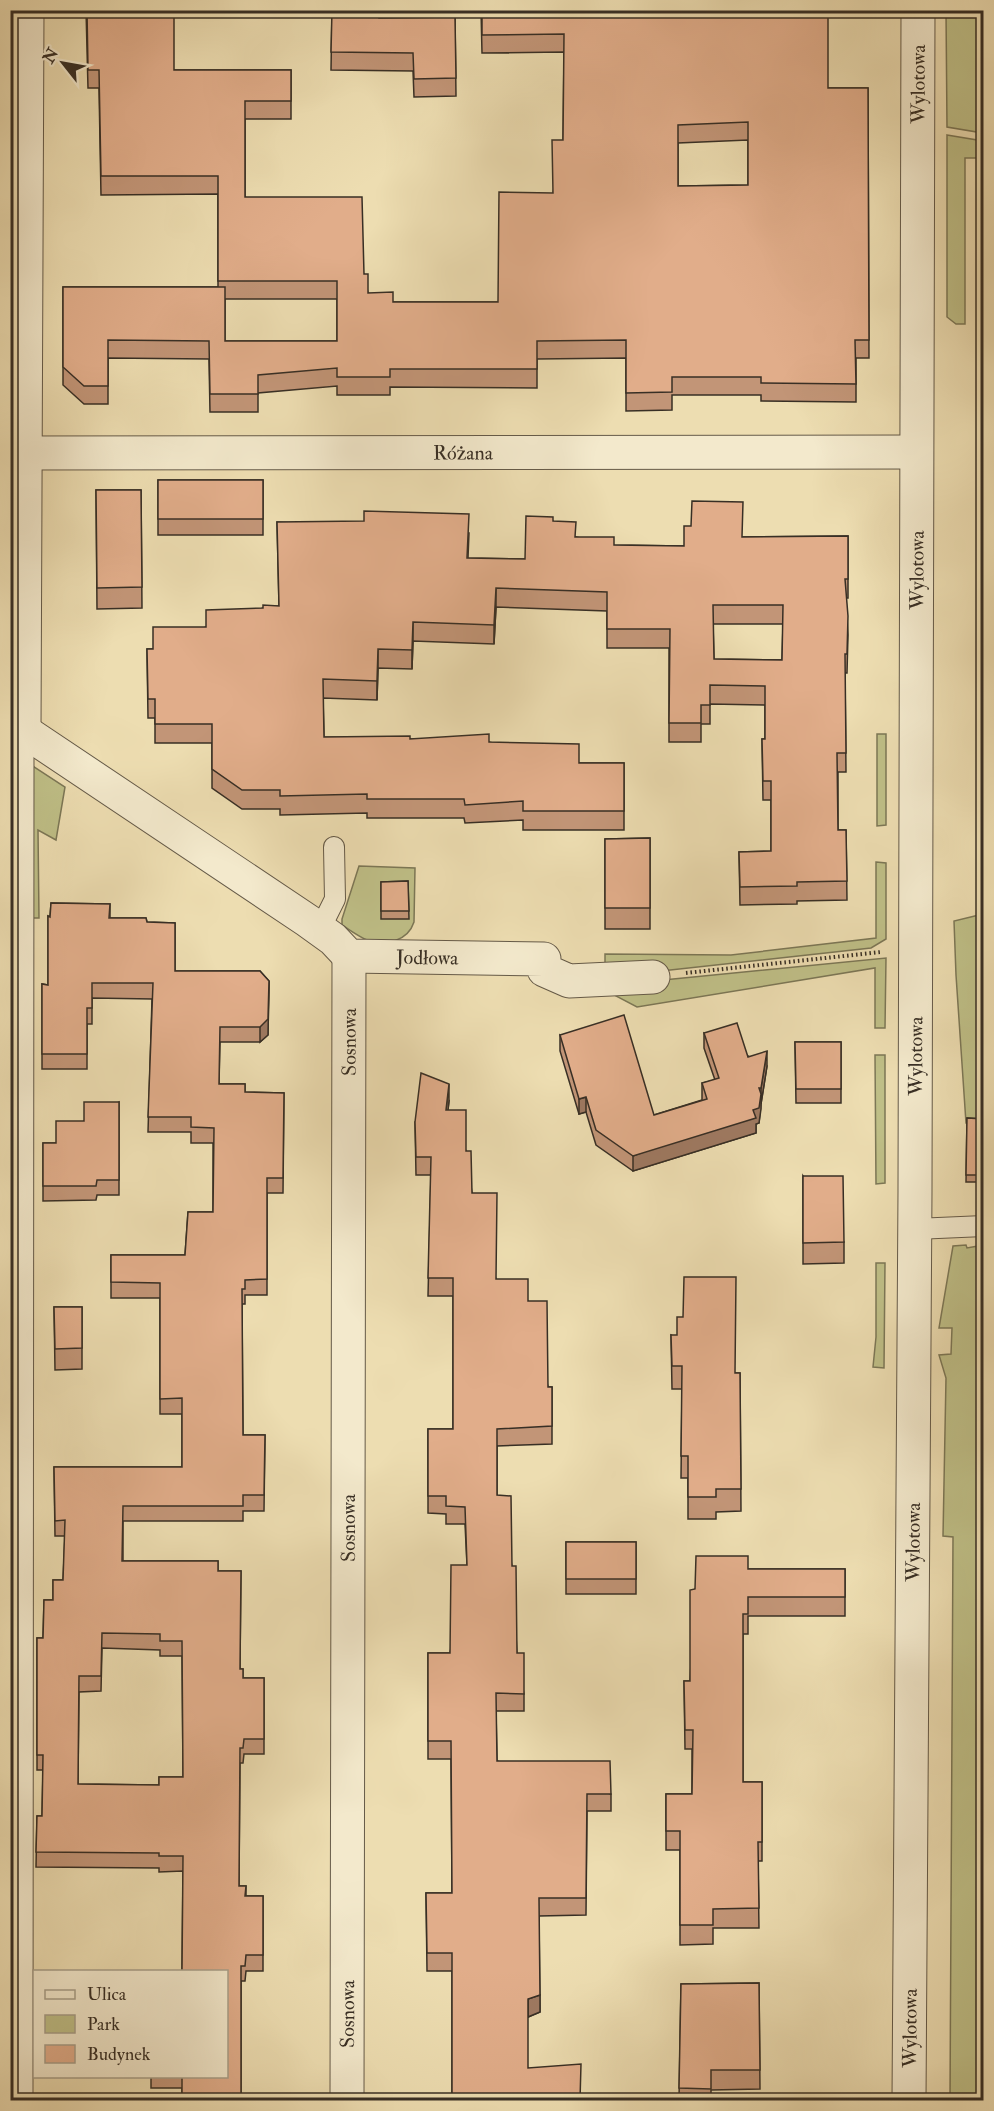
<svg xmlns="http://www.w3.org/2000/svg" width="994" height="2111" viewBox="0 0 994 2111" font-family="'IM FELL Double Pica',serif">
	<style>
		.green { fill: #bfbf87; stroke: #7c7756; stroke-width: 1.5 }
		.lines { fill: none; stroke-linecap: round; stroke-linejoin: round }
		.service-casing { stroke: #655a48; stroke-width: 22 }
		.minor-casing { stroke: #655a48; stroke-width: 35 }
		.tertiary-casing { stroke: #655a48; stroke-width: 35 }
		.path { stroke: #382f25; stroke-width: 4; stroke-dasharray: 1.5 3; stroke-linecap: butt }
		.service { stroke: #f3e9cc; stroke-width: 20 }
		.minor { stroke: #f3e9cc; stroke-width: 33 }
		.tertiary { stroke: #f3e9cc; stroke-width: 33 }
		.wall { fill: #c29577; stroke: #382f25; stroke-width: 1.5; fill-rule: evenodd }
		.shaded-wall { fill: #9e7961; stroke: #382f25; stroke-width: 1.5 }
		.building { fill: #e1ad8a; stroke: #382f25; stroke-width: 1.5; fill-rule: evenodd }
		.labels { text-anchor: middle; stroke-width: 5; stroke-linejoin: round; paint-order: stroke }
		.street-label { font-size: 20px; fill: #382f25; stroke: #f3e9cc }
	</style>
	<rect width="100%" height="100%" fill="#edddb1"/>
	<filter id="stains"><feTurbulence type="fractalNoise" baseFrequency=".00333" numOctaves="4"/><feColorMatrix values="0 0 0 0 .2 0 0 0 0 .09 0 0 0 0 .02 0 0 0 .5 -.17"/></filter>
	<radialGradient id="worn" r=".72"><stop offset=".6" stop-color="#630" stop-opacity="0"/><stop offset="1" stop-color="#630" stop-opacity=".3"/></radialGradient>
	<g class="green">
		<path d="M946 11H983V133L947 127Z"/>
		<path d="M947 135 983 141V158H965V324H956L947 317Z"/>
		<path d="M877 734H886V825L877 826Z"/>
		<path d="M25 761 65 787 56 840 38 830 39 918H25Z"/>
		<path d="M876 862 886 863V939L871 948 652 972 605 966V954L731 955 876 938Z"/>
		<path d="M359 866 415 868 414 922C408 941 385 947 367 940 358 936 350 930 342 925V919Z"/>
		<path d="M983 914V1123H966L956 975 954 921Z"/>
		<path d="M886 958 885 1028H875V968L637 1007 614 995 653 981Z"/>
		<path d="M875 1055H885V1183L876 1184Z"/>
		<path d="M966 1245 967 1248 984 1245 983 2100H950L953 1537 943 1536 946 1378 939 1355 951 1354 952 1328H939L953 1246Z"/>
		<path d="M876 1263H885L884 1368 873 1367 876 1337Z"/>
	</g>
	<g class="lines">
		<g class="service-casing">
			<g id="service">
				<path d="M320 929 335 899 334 847"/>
				<path d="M915 1229 984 1226"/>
			</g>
		</g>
		<g class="minor-casing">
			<g id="minor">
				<path id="s1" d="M10 453 916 452"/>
				<path id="s2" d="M24 731 308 921 333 939 349 956 544 959V970L569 981 653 977"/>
				<path d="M16 2100 17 745 24 731 27 10"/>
				<path id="s3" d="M347 2100 349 956"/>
			</g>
		</g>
		<g class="tertiary-casing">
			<g id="tertiary">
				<path id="s4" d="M909 2100 915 1191 918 10"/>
			</g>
		</g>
		<path class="path" d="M686 973 881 952"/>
		<use href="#service" class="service"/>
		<use href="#minor" class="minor"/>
		<use href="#tertiary" class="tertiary"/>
	</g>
	<g class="wall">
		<path d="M86 10 174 70H291V119H245V197L364 274 368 293 393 302H498L553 193 563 140 564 52 482 53 481 10 828 88H868L869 358H856V402L761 401V395H672V410L626 411V358L537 359V388L390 387V395H337V386L258 393V412H210L209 359 108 358V404H84L63 385V287H218V194L101 195 99 88H88ZM748 140V185L678 186V143ZM225 299H337V341H225Z"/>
		<path d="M332 10 379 18 455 17 456 96 414 97 413 71 331 70Z"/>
		<rect x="158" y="480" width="105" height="55"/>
		<path d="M96 490H141L142 608 97 609Z"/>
		<path d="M553 521 576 537 614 545 684 546 743 537 848 536V598H846L848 635 847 673H845L846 772H838V830H846L847 900 797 901V904L740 905 739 852 771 851V800H763L762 739H765V705L710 704V724H701V742H669V648H607V611L496 607 494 644 413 641 412 669 378 668 377 700 323 698 324 737 410 739 489 742 579 763H624V830H523V820L465 823 464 818H367V813L280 815V809H242L212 788V743H155V718H148L147 649H153L206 627 263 608 279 606 277 522 469 533 468 558 525 559ZM713 624H783L782 660 714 659Z"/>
		<path d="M650 838V929H605V839Z"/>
		<path d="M408 881 409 919H381V882Z"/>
		<path d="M51 903 110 904V918H146L147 922 175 923V971H260L269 981 268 1035 260 1042H220L219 1084H245V1092L284 1093 283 1193H267V1295H245V1304H242L243 1435H265L264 1511H243V1521H123V1561H218V1571H241L240 1669H243V1678H264V1754H244L243 1763H240L239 1886H246V1896H263V1971H246L245 1981H241V2100H182V2088H151V2076H226V1971H182L183 1871 159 1872V1868L36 1867 37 1816H42L43 1770H37V1638H43L44 1600H53V1580H63L65 1536H55L54 1467H182V1414H160V1298H111V1255H185L188 1212H213V1143H191V1132H148L152 999 92 998V1024H87V1069H42V984L48 985V916L50 917ZM102 1648 160 1650V1656H182L183 1777H159V1785L78 1784 79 1692 101 1691Z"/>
		<path d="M704 1033 767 1066 761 1104 759 1123 756 1124V1133L633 1171 596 1145 586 1112 579 1114 560 1051V1035L654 1115 702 1100V1083L715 1080 704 1048Z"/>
		<path d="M795 1042H841V1103H796Z"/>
		<path d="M449 1101 448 1110 466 1151 472 1193 496 1279 528 1301 548 1387H552V1444L497 1446V1495L512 1566 517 1653 524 1694V1711H496L497 1761 611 1794V1811H587L586 1915 539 1916 540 2012 528 2017 452 2100V1971H427L426 1893H452L451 1759H428V1653H450L467 1565 465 1524H446V1514L428 1513V1429H453V1296H428L431 1175H416L415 1122Z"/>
		<path d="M119 1102V1195H97L96 1200 43 1201V1143H56L84 1121Z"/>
		<path d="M967 1118 984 1119V1182H966Z"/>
		<path d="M803 1176 844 1242V1263L803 1264Z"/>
		<path d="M54 1307H82V1369L55 1370Z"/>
		<path d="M671 1335 735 1373H740L741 1511 716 1512V1519H688V1478H681L682 1389H672Z"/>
		<rect x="566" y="1542" width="70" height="52"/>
		<path d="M748 1569H845V1616H748V1634H743V1782H762V1861H758L759 1928H713V1944L680 1945V1850H666V1794H692V1749H685L684 1681H690L695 1589Z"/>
		<path d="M759 1983 760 2089 711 2090V2100H679L681 1984Z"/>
	</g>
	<g class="shaded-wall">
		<path d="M496 588V607L494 644V625Z"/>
		<path d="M413 622V641L412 669V650Z"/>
		<path d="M378 649V668L377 700V681Z"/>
		<path d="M269 981 268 1035 260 1042V1027Z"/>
		<path d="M767 1051V1066L761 1104V1088Z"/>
		<path d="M449 1084V1101L446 1127V1110Z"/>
		<path d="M761 1094V1109L759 1123 756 1124V1133L633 1171V1156L753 1110Z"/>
		<path d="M586 1097V1112L579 1114V1099Z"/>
		<path d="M540 1995V2012L528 2017V1999Z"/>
	</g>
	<g class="building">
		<path d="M87 10H174V70H291V101H245V197H362L364 274H368V293L393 292V302H498L499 192 553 193 552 140H563L564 34 482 35V10H828V88H868L869 340H855L856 384 761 383V377H672V392L626 393V340L537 341V369H390V377H337V368L258 375V394H210L209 341 108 340V386H84L63 367V287H225V341H337V281H218V176H101L99 70H88ZM748 122V185L678 186V125Z"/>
		<path d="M332 10H379V18L455 17 456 78 414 79 413 53 331 52Z"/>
		<rect x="158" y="480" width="105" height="39"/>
		<path d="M96 490H141L142 587 97 588Z"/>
		<path d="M692 501 743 502 742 537 848 536V579H845L848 616 847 654H845L846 753H837L838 830H846L847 881 797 882V886L740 887 739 852 771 851V781H763L762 739H765V686L710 685V705H701V723H669L670 629H607V592L496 588 494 625 413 622 412 650 378 649 377 681 323 679 324 737 410 736V739L489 734V742L579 744V763H624V811H523V801L465 805 464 799H367V794L280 796V790H242L212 769V724H155V699H148L147 649H153V627H206V610L263 608V605L279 606 277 522 364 521V511L469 514 467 558 525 559 526 516 553 517V521L576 522 575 537H614V545L684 546V526H691ZM713 605H783L782 660 714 659Z"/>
		<path d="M650 838V908H605V839Z"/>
		<path d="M408 881 409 911H381V882Z"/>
		<path d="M51 903 110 904 109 918H146L147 922 175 923V971H260L269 981 268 1019 260 1027H220L219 1084H245V1092L284 1093 283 1178H267V1279L245 1280V1289H242L243 1435H265L264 1495H243V1506H123L122 1561H218V1571H241L240 1669H243V1678H264V1739H244L243 1748H240L239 1886H246L245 1896H263V1955H246L245 1966H241V2100H182V2076H226V1971H182L183 1856H159V1853L36 1852 37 1816H42L43 1755H37V1638H43L44 1600H53V1580H63L65 1520 55 1521 54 1467H182V1398L160 1399V1283L111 1282V1255H185L188 1212H213L214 1128 191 1127V1117H148L153 983H92V1008H87V1054H42V984L48 985V916L50 917ZM102 1633 160 1634V1641H182L183 1777H159V1785L78 1784 79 1676H101Z"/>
		<path d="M624 1015 654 1115 707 1099 702 1083 719 1078 704 1033 737 1023 748 1057 767 1051 761 1088H759L761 1094 759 1108 753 1110 756 1118 633 1156 596 1130 586 1097 579 1099 560 1035Z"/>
		<path d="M795 1042H841V1089H796Z"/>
		<path d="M421 1073 449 1084 446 1110H466V1151H471L472 1193H497L496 1279H528V1301H547L548 1387H552V1426L497 1429V1495L511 1496 512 1566H516L517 1653H524V1694L496 1693 497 1761H610L611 1794H587L586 1898H539L540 1995 528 1999V2068L581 2064 580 2100H452V1953H427L426 1893H452L451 1741H428V1653H450L451 1565H467L465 1507 446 1506V1496H428V1429H453V1278H428L431 1157H416L415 1122Z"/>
		<path d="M84 1102H119V1180H97L96 1186H43V1143H56V1121H84Z"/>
		<path d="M967 1118 984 1119V1175H966Z"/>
		<path d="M803 1176H843L844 1242 803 1243Z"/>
		<path d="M684 1277H736L735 1373H740L741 1489H716V1497H688V1456H681L682 1366H672L671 1335H677V1317H683Z"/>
		<path d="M54 1307H82V1348L55 1349Z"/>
		<rect x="566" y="1542" width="70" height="37"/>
		<path d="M696 1556H748V1569H845V1597H748V1614H743V1782H762V1842H758L759 1908 713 1909V1925H680V1831H666V1794H692L693 1730H685L684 1681H690V1590L695 1589Z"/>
		<path d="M759 1983 760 2070H711V2089L679 2088 681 1984Z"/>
	</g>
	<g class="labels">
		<g class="street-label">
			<text dy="7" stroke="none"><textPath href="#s4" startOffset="2016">Wylotowa</textPath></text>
			<text dy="7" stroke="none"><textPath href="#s1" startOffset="453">Różana</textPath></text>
			<text dy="7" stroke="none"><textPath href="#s4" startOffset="1530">Wylotowa</textPath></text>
			<text dy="7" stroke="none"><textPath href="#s2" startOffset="474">Jodłowa</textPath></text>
			<text dy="7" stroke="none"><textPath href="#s3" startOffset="1058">Sosnowa</textPath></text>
			<text dy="7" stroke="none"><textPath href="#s4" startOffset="1044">Wylotowa</textPath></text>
			<text dy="7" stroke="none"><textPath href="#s3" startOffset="572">Sosnowa</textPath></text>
			<text dy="7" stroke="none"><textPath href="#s4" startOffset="558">Wylotowa</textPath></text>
			<text dy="7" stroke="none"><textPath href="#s3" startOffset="86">Sosnowa</textPath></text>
			<text dy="7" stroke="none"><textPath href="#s4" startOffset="72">Wylotowa</textPath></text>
		</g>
	</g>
	<rect width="994" height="2111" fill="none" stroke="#edddb1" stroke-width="36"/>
	<rect x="12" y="12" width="970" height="2087" fill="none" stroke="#382f25" stroke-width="3"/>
	<rect x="18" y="18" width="958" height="2075" fill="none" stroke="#382f25" stroke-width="1.5"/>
	<rect x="33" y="1970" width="195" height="108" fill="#f3e9cc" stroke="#a89f89" stroke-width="1.5"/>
	<rect x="45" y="1990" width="30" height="9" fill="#f3e9cc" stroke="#a89f89" stroke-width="1.5"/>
	<text x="87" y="2000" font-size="18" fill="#382f25">Ulica</text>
	<rect x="45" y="2015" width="30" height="18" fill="#bfbf87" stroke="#a89f89" stroke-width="1.5"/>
	<text x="87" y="2030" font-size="18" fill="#382f25">Park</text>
	<rect x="45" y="2045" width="30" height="18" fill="#e1ad8a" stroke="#a89f89" stroke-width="1.5"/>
	<text x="87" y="2060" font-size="18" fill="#382f25">Budynek</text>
	<g transform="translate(63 63) rotate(301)" stroke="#f3e9cc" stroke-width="4.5" paint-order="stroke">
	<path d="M0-4.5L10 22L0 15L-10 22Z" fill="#382f25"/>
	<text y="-9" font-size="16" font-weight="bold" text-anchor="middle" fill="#382f25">N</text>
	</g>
	<rect width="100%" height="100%" filter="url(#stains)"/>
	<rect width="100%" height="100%" fill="url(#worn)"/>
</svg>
